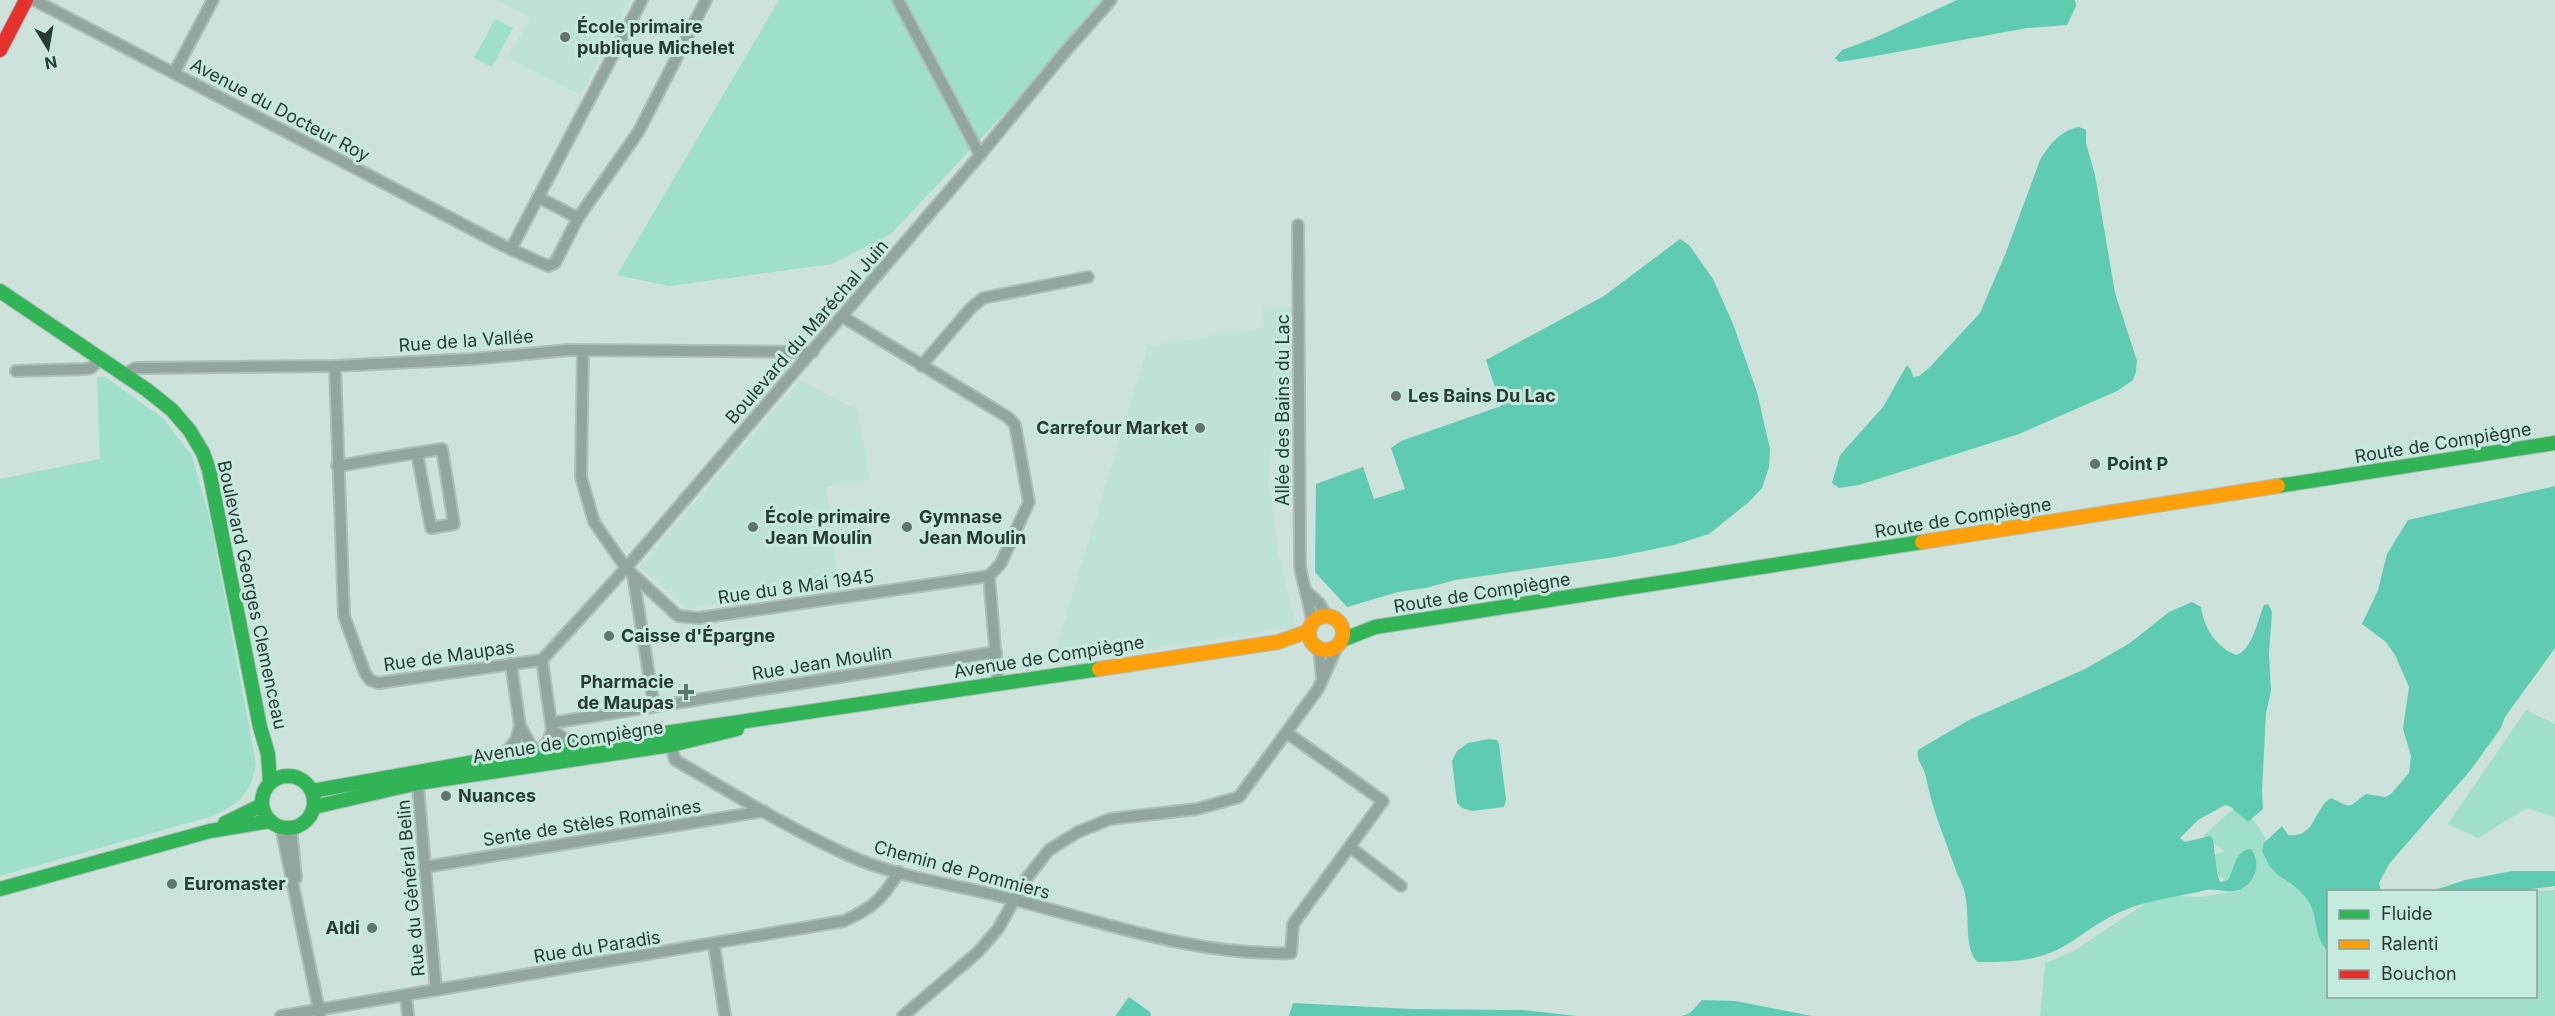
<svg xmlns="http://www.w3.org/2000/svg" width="2555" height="1016" viewBox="0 0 2555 1016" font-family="Inter,sans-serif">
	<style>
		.built { fill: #bfe2d7 }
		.green { fill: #a1dfcd }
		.water { fill: #5fccb2 }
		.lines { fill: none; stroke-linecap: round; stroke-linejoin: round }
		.street-casing { stroke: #aebfb9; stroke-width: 14 }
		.fast-casing { stroke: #aebfb9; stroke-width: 16 }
		.slow-casing { stroke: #aebfb9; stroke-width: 16 }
		.jam-casing { stroke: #aebfb9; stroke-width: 16 }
		.street { stroke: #92a59f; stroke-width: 10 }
		.fast { stroke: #30b455; stroke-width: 14 }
		.slow { stroke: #ff9f0a; stroke-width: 14 }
		.jam { stroke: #e5322d; stroke-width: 14 }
		.poi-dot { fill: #63746e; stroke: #c5eade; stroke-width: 2 }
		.labels { text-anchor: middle; stroke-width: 6; stroke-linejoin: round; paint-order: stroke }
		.poi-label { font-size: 18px; font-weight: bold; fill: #2a3934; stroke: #c5eade; text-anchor: start }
		.street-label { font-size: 18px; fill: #2a3934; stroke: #c5eade }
	</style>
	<rect width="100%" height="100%" fill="#cde2db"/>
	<g class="built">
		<path d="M497 0H629L581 95 508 58 530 17Z"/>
		<path d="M1293 306 1290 446 1271 453 1268 480 1279 555 1296 627 1051 665 1148 346 1264 327 1263 308Z"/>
		<path d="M800 380 858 410 869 480 827 487 838 581 760 593V597L688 609 639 567Z"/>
	</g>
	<g class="green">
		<path d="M779 0H1111L891 234 832 264 669 286 617 275Z"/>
		<path d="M495 19 513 28 492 67 474 58Z"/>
		<path d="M97 377H105L163 418 192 456 211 523 256 764C251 794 240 803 213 816L0 876V479L100 459Z"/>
		<path d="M2526 710 2555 724V817L2527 808 2478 838 2448 824Z"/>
		<path d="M2240 803 2261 830 2280 867 2328 906V996H2536L2535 891 2555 890V1016H2040L2045 963 2074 951 2158 895 2200 897 2239 891 2199 860 2225 851 2203 836Z"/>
	</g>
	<g class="water">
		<path d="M1957 0H2075L2076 6 2067 25 2027 28 1859 59 1839 62 1835 58 1842 50 1872 39Z"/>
		<path d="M2079 127 2086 130V143L2095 175 2115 293 2137 361 2136 372 2133 380 2117 391 2019 434 1859 485 1839 488 1832 483 1840 455 1883 407 1907 365 1911 370 1913 377 1919 376 1929 368 1980 313 2005 255 2040 160C2049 145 2061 130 2079 127Z"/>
		<path d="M1680 239 1689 245 1713 279 1733 324 1757 392 1770 449 1769 467 1762 488 1749 502 1709 534 1674 545 1615 557 1455 580 1426 588 1398 592 1347 607 1315 572 1316 484 1363 467 1374 499 1405 489 1391 448 1401 441 1501 406 1486 360 1604 296Z"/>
		<path d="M2555 486V648L2505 717 2501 728 2469 772 2389 864 2379 883 2381 891 2328 892V951C2313 937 2319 916 2307 899 2299 888 2289 882 2278 875 2270 869 2266 859 2262 851L2264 843 2282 826 2288 835C2316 838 2313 809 2331 798 2351 807 2346 810 2366 794L2385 797 2391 794 2409 773 2411 756 2403 729 2409 687 2395 655 2386 642 2362 624 2378 590 2387 554 2408 520Z"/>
		<path d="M2192 602 2201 607C2204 628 2216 647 2236 655 2252 651 2258 619 2264 605L2268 604 2272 612 2269 654 2271 691 2266 713 2262 790 2263 809 2248 822 2231 807 2225 805 2198 820 2180 838 2185 842 2210 836 2213 839 2217 873 2220 882 2228 880C2235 868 2234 851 2251 849 2263 864 2254 887 2235 891 2226 893 2217 888 2206 890 2179 897 2151 899 2125 910 2103 918 2086 933 2066 945 2038 962 2008 962 1977 962 1960 943 1975 903 1958 876 1947 844 1932 810 1926 777 1924 766 1916 762 1918 750L1969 720 2085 669 2130 643 2169 612Z"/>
		<path d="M1489 739 1497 740 1499 744 1506 799 1504 807 1472 811 1462 808 1457 803 1452 761 1457 751 1468 743Z"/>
		<path d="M2512 871H2555V886L2515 891H2432L2465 880Z"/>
		<path d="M1129 997 1150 1012 1151 1016H1115Z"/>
		<path d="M1702 1000 1736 1001 1812 1016H1682L1690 1013Z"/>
		<path d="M1293 1003 1411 1009 1523 1010 1577 1016H1289Z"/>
	</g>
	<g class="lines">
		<g class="street-casing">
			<g id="street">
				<path d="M34 0 504 246 548 266 555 263 578 218"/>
				<path d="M174 73 213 0"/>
				<path d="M980 155 1064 53 1111 0"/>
				<path d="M538 197 578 218 639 131 706 0"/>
				<path d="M1298 225 1300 566C1303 586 1310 603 1312 623"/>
				<path d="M511 249 642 0"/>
				<path d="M843 317 1009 418 1015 425 1029 502 1001 563 989 576 998 683"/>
				<path d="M583 350 581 477 594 522 626 568 678 616 699 618 989 576"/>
				<path d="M335 366 344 616 365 673 370 680 378 683 542 660"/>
				<path d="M921 366 970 309 983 298 1088 277"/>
				<path d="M16 371 85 369 91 368 100 359"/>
				<path d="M123 375 136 368 335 366 472 359 569 350 813 352"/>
				<path d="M337 466 344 465C377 459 409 454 442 449L454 524 431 528 417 453"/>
				<path d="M633 575 654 706"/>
				<path d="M1308 593 1319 603 1327 616"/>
				<path d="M1319 649 1322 677"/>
				<path d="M542 660 626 568 980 155 898 0"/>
				<path d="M511 664 520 726 533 749 542 752"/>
				<path d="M551 723 996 652"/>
				<path d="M552 730 576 746"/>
				<path d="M669 738 675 760C732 793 789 829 850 856 897 877 953 884 1003 897 1098 920 1192 956 1291 953L1293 924 1383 801 1287 733"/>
				<path d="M538 753 548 741 552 730 542 660"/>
				<path d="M502 757 516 740 520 726"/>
				<path d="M417 776 436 990"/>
				<path d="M281 827 320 1015"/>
				<path d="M291 828 296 878"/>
				<path d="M1350 847 1401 886"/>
				<path d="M425 867 764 811"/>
				<path d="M714 945 725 1016"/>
				<path d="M406 996 408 1016"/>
				<path d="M281 1016 844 921C874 907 881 900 899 872"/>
				<path d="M903 1016 978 952 998 929 1026 879 1049 850 1078 832 1110 819 1197 809 1239 797 1318 689 1337 647"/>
			</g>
		</g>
		<g class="fast-casing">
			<g id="fast">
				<path d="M0 291 147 390 172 410 190 431 203 453 209 470 260 727 268 754 270 783"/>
				<path d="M2278 486 2555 443"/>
				<path d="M1342 640 1375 627 1922 542"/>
				<circle cx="288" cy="802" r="26"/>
				<path d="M312 791 502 757 1099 669"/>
				<path d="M314 807 418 783 671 745 737 729"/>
				<path d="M225 823 262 805"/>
				<path d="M0 889 210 831 270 821"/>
			</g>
		</g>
		<g class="slow-casing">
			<g id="slow">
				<path d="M1922 542 2278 486"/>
				<circle cx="1326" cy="633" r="17"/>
				<path d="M1099 669 1278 642 1309 631"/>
			</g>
		</g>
		<g class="jam-casing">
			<path id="jam" d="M0 50 26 0"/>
		</g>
		<use href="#street" class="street"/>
		<use href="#fast" class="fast"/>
		<use href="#slow" class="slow"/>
		<use href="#jam" class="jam"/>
	</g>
	<g class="poi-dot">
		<circle cx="565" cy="37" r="6"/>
		<circle cx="1396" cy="396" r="6"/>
		<circle cx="1200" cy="428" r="6"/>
		<circle cx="2095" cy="464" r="6"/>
		<circle cx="753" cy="527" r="6"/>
		<circle cx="907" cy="527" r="6"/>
		<circle cx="609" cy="636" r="6"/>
		<path d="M683 683h6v6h6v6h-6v6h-6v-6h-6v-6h6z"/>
		<circle cx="446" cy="796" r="6"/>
		<circle cx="172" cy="884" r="6"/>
		<circle cx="372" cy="928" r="6"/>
	</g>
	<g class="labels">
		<g class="poi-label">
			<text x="577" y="33">École primaire<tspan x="577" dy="21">publique Michelet</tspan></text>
			<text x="1408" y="402">Les Bains Du Lac</text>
			<text x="1188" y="434" text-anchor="end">Carrefour Market</text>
			<text x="2107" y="470">Point P</text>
			<text x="765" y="523">École primaire<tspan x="765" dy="21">Jean Moulin</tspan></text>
			<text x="919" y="523">Gymnase<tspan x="919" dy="21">Jean Moulin</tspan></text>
			<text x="621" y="642">Caisse d'Épargne</text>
			<text x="674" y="688" text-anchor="end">Pharmacie<tspan x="674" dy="21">de Maupas</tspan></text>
			<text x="458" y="802">Nuances</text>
			<text x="184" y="890">Euromaster</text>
			<text x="360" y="934" text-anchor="end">Aldi</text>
		</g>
		<g class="street-label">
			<text transform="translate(280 110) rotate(28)" y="6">Avenue du Docteur Roy</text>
			<text transform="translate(807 332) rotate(-49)" y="6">Boulevard du Maréchal Juin</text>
			<text transform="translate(466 341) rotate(-4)" y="6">Rue de la Vallée</text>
			<text transform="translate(1283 410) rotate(-90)" y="6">Allée des Bains du Lac</text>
			<text transform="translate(2443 443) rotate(-9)" y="6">Route de Compiègne</text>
			<text transform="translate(1963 518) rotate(-9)" y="6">Route de Compiègne</text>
			<text transform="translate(796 587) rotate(-8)" y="6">Rue du 8 Mai 1945</text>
			<text transform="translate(1482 593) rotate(-9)" y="6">Route de Compiègne</text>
			<text transform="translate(252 595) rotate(78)" y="6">Boulevard Georges Clemenceau</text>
			<text transform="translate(449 656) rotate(-8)" y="6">Rue de Maupas</text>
			<text transform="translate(1049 657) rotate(-9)" y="6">Avenue de Compiègne</text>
			<text transform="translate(822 663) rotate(-9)" y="6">Rue Jean Moulin</text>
			<text transform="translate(568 742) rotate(-9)" y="6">Avenue de Compiègne</text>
			<text transform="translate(592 823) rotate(-9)" y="6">Sente de Stèles Romaines</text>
			<text transform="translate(962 870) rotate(15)" y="6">Chemin de Pommiers</text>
			<text transform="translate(411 888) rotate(-95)" y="6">Rue du Général Belin</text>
			<text transform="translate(597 947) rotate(-9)" y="6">Rue du Paradis</text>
		</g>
	</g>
	<rect x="2327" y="890" width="210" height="108" fill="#c5eade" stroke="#87a39a" stroke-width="1.5"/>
	<rect x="2339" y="910" width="30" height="9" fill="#30b455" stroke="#87a39a" stroke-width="1.5"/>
	<text x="2381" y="920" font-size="18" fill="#2a3934">Fluide</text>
	<rect x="2339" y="940" width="30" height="9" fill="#ff9f0a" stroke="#87a39a" stroke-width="1.5"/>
	<text x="2381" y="950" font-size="18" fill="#2a3934">Ralenti</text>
	<rect x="2339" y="970" width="30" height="9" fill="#e5322d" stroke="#87a39a" stroke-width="1.5"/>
	<text x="2381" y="980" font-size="18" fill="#2a3934">Bouchon</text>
	<g transform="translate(48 48) rotate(169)" stroke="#c5eade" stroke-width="4.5" paint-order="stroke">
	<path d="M0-4.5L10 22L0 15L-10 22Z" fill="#2a3934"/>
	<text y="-9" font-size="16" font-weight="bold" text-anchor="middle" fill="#2a3934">N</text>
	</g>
</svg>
